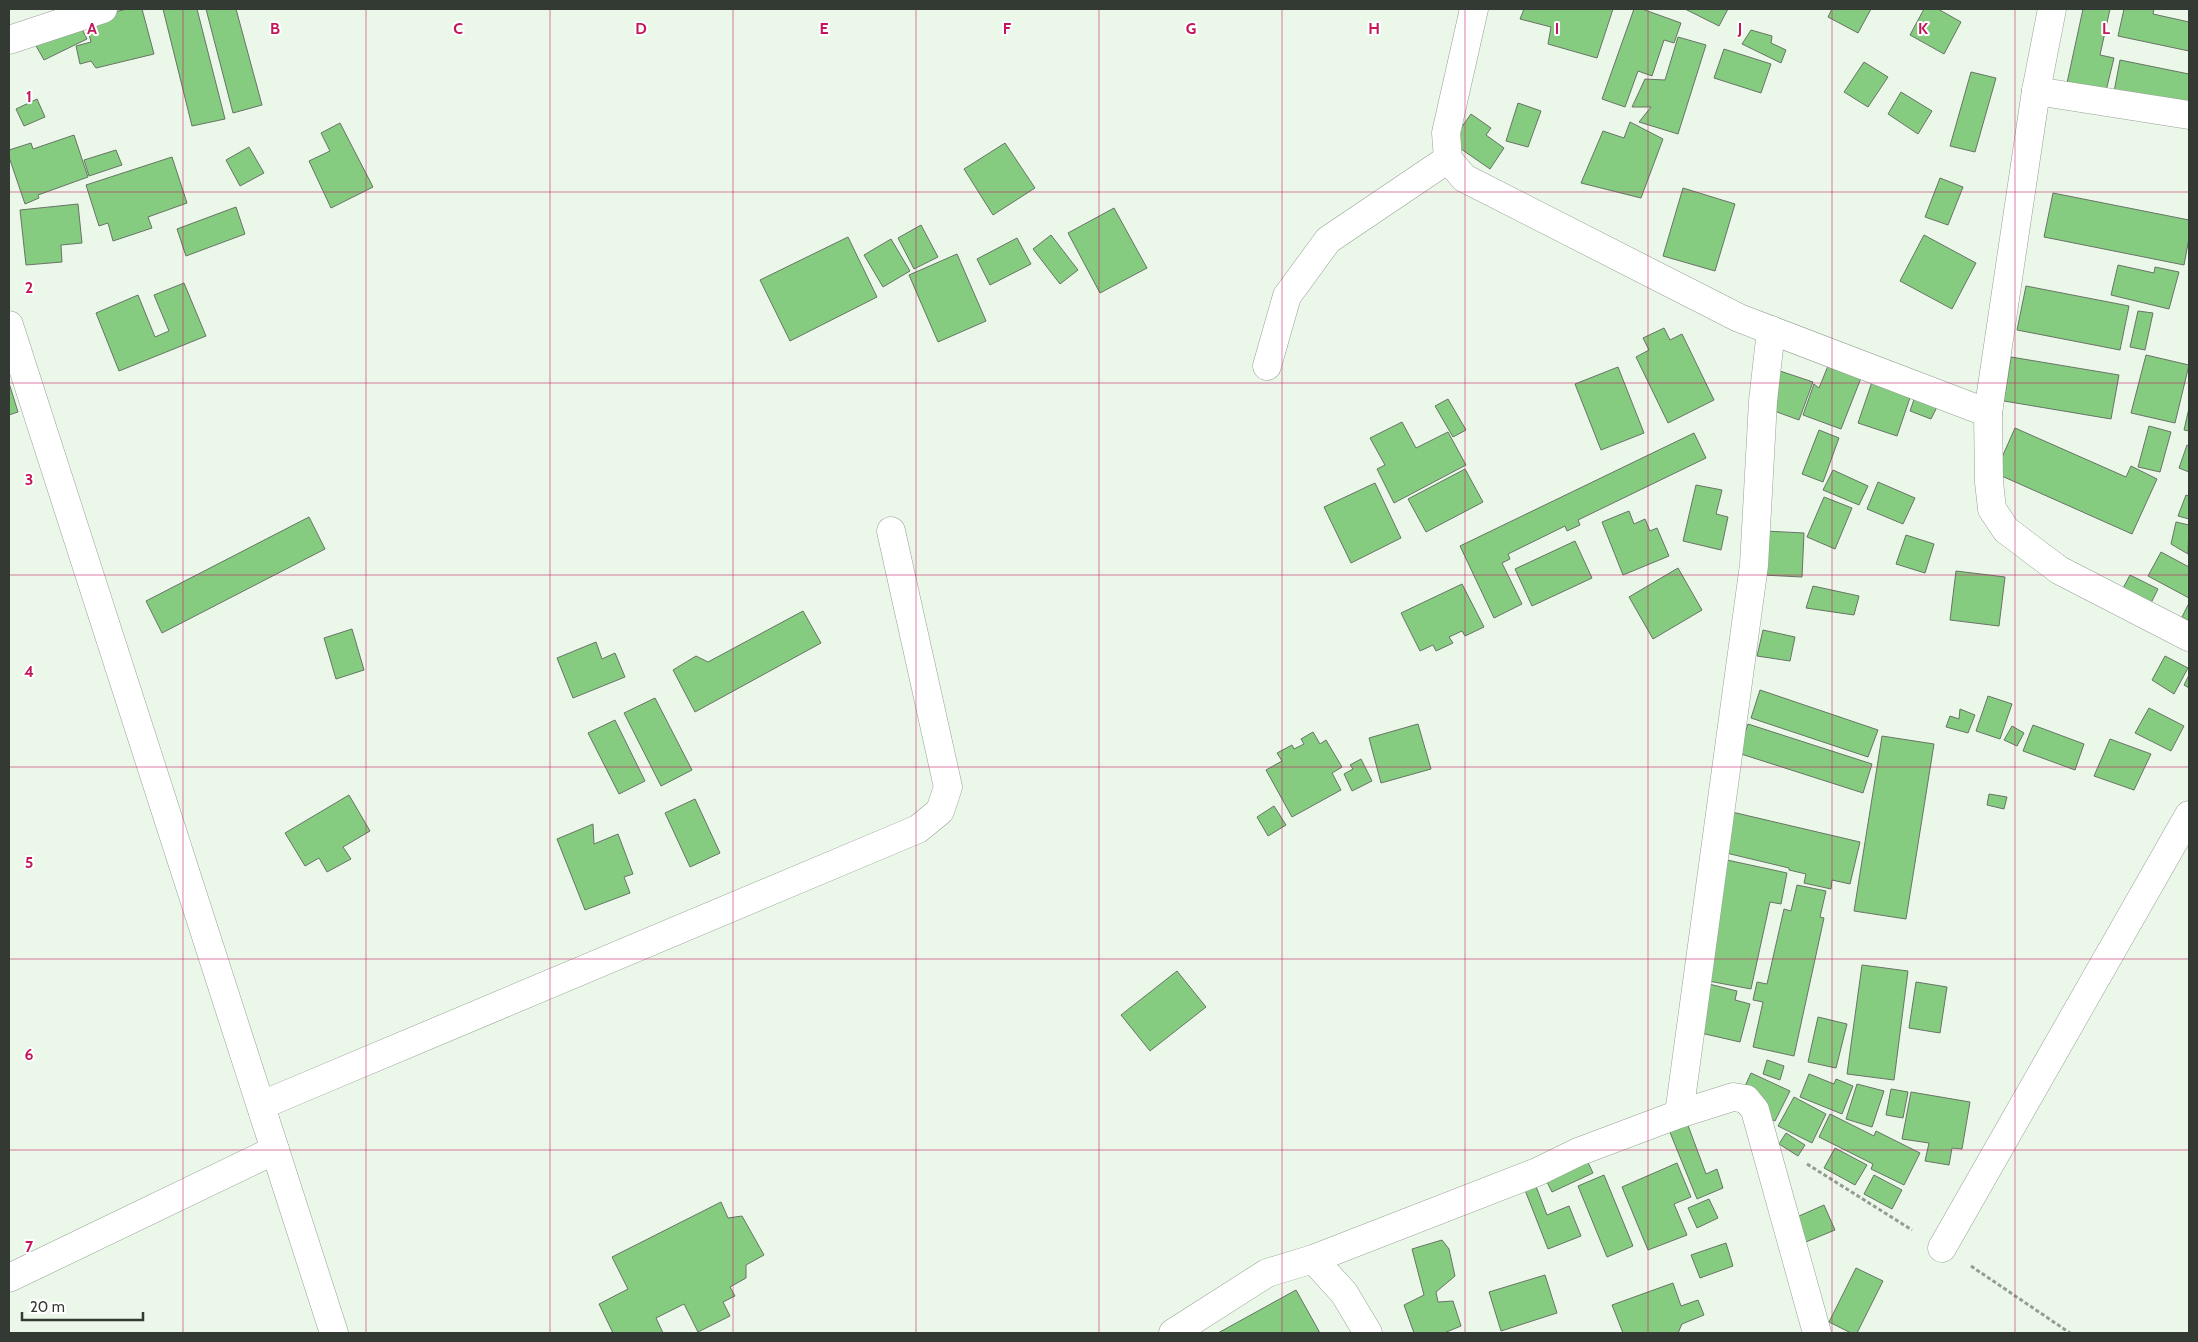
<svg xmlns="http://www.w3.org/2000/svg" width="2198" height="1342" viewBox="0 0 2198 1342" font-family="Cabin,sans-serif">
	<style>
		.building { fill: #85cb80; stroke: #687466 }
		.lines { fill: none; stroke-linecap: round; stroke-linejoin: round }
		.minor-casing { stroke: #95a294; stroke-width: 29 }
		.secondary-casing { stroke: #95a294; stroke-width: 29 }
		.path { stroke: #939d92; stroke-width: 3; stroke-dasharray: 4 2.5; stroke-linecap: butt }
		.minor { stroke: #fff; stroke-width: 28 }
		.secondary { stroke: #fff; stroke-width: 28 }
		.grid { fill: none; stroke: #c2185b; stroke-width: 1; stroke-opacity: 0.55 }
		.grid-label { font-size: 16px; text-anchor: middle; font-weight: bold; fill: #c2185b; stroke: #fff; stroke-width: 4; stroke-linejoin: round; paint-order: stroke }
	</style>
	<rect width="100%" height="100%" fill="#ebf8e9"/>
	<g class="building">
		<path d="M127 9H142L154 54 96 68 91 61 80 64 76 46 91 42 85 19Z"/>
		<path d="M163 9H197L225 119 192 126Z"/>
		<path d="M206 9H236L262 105 233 113Z"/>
		<path d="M1524 9H1613L1597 58 1548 44 1551 27 1520 19Z"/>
		<path d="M1634 9H1642L1681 23 1674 43 1664 40 1652 76 1638 71 1625 107 1602 99Z"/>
		<path d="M1685 9H1728L1719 26Z"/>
		<path d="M1832 9H1871L1858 33 1828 17Z"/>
		<path d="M1924 9H1938L1961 22 1944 54 1910 35Z"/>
		<path d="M2083 9H2110L2100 55 2114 58 2106 91 2067 83Z"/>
		<path d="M2124 9H2154L2153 14 2189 22V51L2118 36Z"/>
		<path d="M79 23 87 39 44 60 35 44Z"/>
		<path d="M1751 30 1772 36 1771 43 1786 50 1781 63 1742 44Z"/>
		<path d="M1678 37 1706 45 1678 134 1639 122 1651 107H1632L1645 79 1665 80Z"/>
		<path d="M1724 49 1771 64 1761 93 1714 78Z"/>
		<path d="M2120 60 2189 74V108L2114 92Z"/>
		<path d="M1864 62 1888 77 1868 107 1844 92Z"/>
		<path d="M1971 72 1996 78 1975 152 1950 146Z"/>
		<path d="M1901 92 1932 111 1918 134 1888 114Z"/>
		<path d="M37 99 45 117 24 126 16 109Z"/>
		<path d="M1518 103 1541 111 1528 147 1506 141Z"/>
		<path d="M1471 114 1491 128 1486 135 1504 148 1490 169 1451 142Z"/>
		<path d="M1630 122 1663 139 1641 198 1581 183 1603 131 1624 138Z"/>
		<path d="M340 123 373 187 331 208 309 161 330 151 321 133Z"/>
		<path d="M74 135 88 177 38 195 39 198 25 204 9 157V150L31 143 33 149Z"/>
		<path d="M1005 143 1035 188 993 215 964 169Z"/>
		<path d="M249 147 264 173 240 186 226 160Z"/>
		<path d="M116 150 122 165 89 176 84 160Z"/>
		<path d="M172 157 187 203 148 217 152 228 113 241 108 223 99 226 86 185Z"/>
		<path d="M1940 178 1963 187 1948 225 1925 217Z"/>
		<path d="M1683 188 1735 204 1715 271 1663 256Z"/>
		<path d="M2053 193 2189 220V238L2184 265 2044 237Z"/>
		<path d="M78 204 82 243 61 245 62 262 26 265 20 210Z"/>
		<path d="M236 207 245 234 186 256 177 229Z"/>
		<path d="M1114 208 1147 268 1100 293 1068 233Z"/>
		<path d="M921 225 938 257 914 269 898 238Z"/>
		<path d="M1051 235 1078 270 1060 284 1033 249Z"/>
		<path d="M1924 235 1976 263 1952 309 1900 281Z"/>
		<path d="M848 237 877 297 790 341 760 280Z"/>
		<path d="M1017 238 1031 264 990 285 977 259Z"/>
		<path d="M891 239 910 271 883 287 864 255Z"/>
		<path d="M957 254 986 321 938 342 909 275Z"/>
		<path d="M2118 265 2154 273 2155 267 2179 272 2169 309 2111 295Z"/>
		<path d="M184 283 206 336 119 371 96 313 138 295 155 337 169 331 154 295Z"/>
		<path d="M2026 286 2129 306 2120 350 2017 330Z"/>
		<path d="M2138 311 2153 313 2145 350 2130 347Z"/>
		<path d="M1664 328 1670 340 1682 334 1714 400 1668 423 1636 357 1649 350 1643 338Z"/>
		<path d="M2146 355 2189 365 2175 423 2131 413Z"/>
		<path d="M2011 357 2119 375 2111 419 2004 401Z"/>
		<path d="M1830 361 1863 373 1841 429 1803 415 1814 384 1819 388Z"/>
		<path d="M1618 367 1644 433 1601 450 1575 384Z"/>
		<path d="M1780 371 1813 382 1799 420 1766 408Z"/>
		<path d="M1873 379 1912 392 1897 436 1858 423Z"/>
		<path d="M9 383 18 412 9 415Z"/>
		<path d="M1917 391 1939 403 1931 419 1910 411Z"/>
		<path d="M1448 399 1466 430 1453 437 1435 406Z"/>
		<path d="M2189 408V431L2184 430Z"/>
		<path d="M1402 422 1416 448 1448 432 1466 465 1394 503 1377 469 1385 465 1370 438Z"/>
		<path d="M2149 426 2171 432 2160 472 2138 467Z"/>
		<path d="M2015 428 2126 477 2131 466 2157 479 2132 534 1995 473Z"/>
		<path d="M1819 430 1839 438 1823 482 1802 474Z"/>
		<path d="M1694 433 1706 458 1578 520 1580 525 1567 531 1565 526 1508 554 1510 559 1502 563 1522 604 1494 618 1460 546Z"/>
		<path d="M2187 445 2189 446V472L2179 468Z"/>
		<path d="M1465 469 1483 502 1426 532 1408 499Z"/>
		<path d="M1833 470 1868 486 1859 505 1823 490Z"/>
		<path d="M1878 482 1915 498 1903 524 1867 509Z"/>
		<path d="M1375 483 1401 538 1351 563 1324 507Z"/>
		<path d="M1696 485 1722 490 1716 514 1728 517 1721 550 1683 541Z"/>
		<path d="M2186 495 2189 496V519L2178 516Z"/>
		<path d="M1824 497 1852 508 1835 549 1807 537Z"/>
		<path d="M1629 511 1634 524 1645 519 1650 531 1657 528 1669 556 1623 575 1602 522Z"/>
		<path d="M309 517 325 549 162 633 146 601Z"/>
		<path d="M2176 522 2189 525 2188 554 2171 544Z"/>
		<path d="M1765 531 1804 533 1802 577 1763 575Z"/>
		<path d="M1906 535 1934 544 1925 573 1896 564Z"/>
		<path d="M1575 541 1592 578 1532 606 1515 569Z"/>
		<path d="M2161 552 2189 567V598L2148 576Z"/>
		<path d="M1678 568 1702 610 1653 639 1629 597Z"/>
		<path d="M1956 571 2005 577 1999 626 1950 620Z"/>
		<path d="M2130 575 2158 589 2148 609 2120 594Z"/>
		<path d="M1462 584 1484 627 1465 636 1462 631 1449 637 1453 643 1436 651 1433 645 1420 651 1401 613Z"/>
		<path d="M1813 586 1859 596 1854 615 1806 608Z"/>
		<path d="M2189 603V621L2182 617Z"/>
		<path d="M803 611 821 643 695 712 673 670 696 656 708 662Z"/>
		<path d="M352 629 364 670 336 679 324 638Z"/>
		<path d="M1763 630 1795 637 1790 661 1757 656Z"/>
		<path d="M596 642 602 659 615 653 625 677 573 698 557 658Z"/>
		<path d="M2165 656 2188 668 2174 694 2152 680Z"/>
		<path d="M2189 675V688L2184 685Z"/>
		<path d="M1760 690 1878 730 1868 757 1751 718Z"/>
		<path d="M1988 696 2012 704 2000 739 1976 731Z"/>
		<path d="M655 698 692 770 661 786 624 713Z"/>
		<path d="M2149 708 2184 726 2171 751 2135 733Z"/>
		<path d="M1960 709 1975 715 1968 733 1946 727 1950 716 1959 719Z"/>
		<path d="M615 720 645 781 619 794 588 733Z"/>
		<path d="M1418 724 1431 769 1381 783 1369 738Z"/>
		<path d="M1748 724 1872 764 1863 793 1738 753Z"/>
		<path d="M2033 725 2084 744 2075 770 2023 751Z"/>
		<path d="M2012 726 2024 733 2017 746 2004 740Z"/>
		<path d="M1313 732 1320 744 1326 740 1342 767 1332 773 1341 790 1292 817 1266 770 1282 761 1277 753 1292 745 1294 749 1304 744 1301 739Z"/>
		<path d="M1882 736 1934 744 1906 919 1854 911Z"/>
		<path d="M2110 739 2151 754 2134 790 2094 776Z"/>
		<path d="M1361 759 1372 781 1352 791 1344 774 1353 769 1350 765Z"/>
		<path d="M1989 794 2007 797 2004 809 1987 805Z"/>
		<path d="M349 795 370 831 343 847 351 859 327 872 319 858 305 866 285 833Z"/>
		<path d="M695 799 720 853 690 867 665 813Z"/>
		<path d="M1274 806 1286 825 1268 836 1257 817Z"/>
		<path d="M1732 812 1860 842 1850 884 1832 880 1831 889 1804 883 1806 874 1789 870V868L1722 852Z"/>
		<path d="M593 824 594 844 618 834 633 874 624 877 630 893 585 910 557 839Z"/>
		<path d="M1727 860 1787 873 1781 904 1770 902 1751 989 1703 980Z"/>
		<path d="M1797 885 1826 891 1820 917 1824 918 1794 1056 1753 1047 1763 1002 1753 1000 1757 982 1767 984 1784 909 1791 911Z"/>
		<path d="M1862 965 1908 971 1894 1080 1847 1074Z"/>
		<path d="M1177 971 1206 1007 1150 1051 1121 1015Z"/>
		<path d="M1916 982 1947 987 1940 1033 1909 1028Z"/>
		<path d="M1709 984 1737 991 1735 1000 1750 1004 1740 1042 1692 1031Z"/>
		<path d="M1818 1017 1847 1024 1836 1068 1808 1062Z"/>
		<path d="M1767 1060 1784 1066 1780 1080 1763 1074Z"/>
		<path d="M1751 1073 1790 1091 1775 1121 1756 1112 1741 1095Z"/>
		<path d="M1809 1074 1834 1084 1836 1079 1853 1086 1842 1114 1800 1097Z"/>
		<path d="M1857 1084 1884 1091 1872 1127 1846 1119Z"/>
		<path d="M1891 1089 1908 1092 1903 1118 1886 1115Z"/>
		<path d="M1911 1092 1970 1102 1962 1149 1952 1148 1949 1165 1925 1161 1929 1143 1902 1139Z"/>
		<path d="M1794 1097 1826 1114 1812 1143 1778 1126Z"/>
		<path d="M1830 1114 1874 1136 1876 1131 1920 1153 1904 1185 1871 1169 1873 1164 1819 1137Z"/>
		<path d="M1686 1120 1706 1174 1717 1169 1723 1188 1697 1199 1667 1125Z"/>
		<path d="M1786 1133 1805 1145 1798 1156 1779 1144Z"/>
		<path d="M1835 1148 1867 1165 1855 1185 1824 1168Z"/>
		<path d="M1583 1152 1593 1173 1552 1192 1542 1172Z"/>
		<path d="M1677 1163 1691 1197 1674 1204 1687 1235 1648 1250 1622 1187Z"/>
		<path d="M1604 1175 1633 1246 1607 1257 1578 1186Z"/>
		<path d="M1874 1175 1902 1190 1892 1209 1864 1194Z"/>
		<path d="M1534 1181 1547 1215 1569 1206 1581 1236 1548 1249 1523 1185Z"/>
		<path d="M1709 1199 1718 1218 1697 1228 1688 1208Z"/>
		<path d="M721 1202 728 1218 742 1216 764 1255 746 1265V1278L730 1287 735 1296 723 1302 730 1316 698 1332 684 1304 656 1318 663 1333H613L599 1304 628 1289 612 1257Z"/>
		<path d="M1824 1205 1835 1230 1801 1244 1790 1220Z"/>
		<path d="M1442 1240 1449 1249 1455 1276 1436 1292 1438 1302 1453 1301 1461 1326 1444 1333H1414L1404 1305 1424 1295 1412 1249Z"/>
		<path d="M1726 1243 1733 1266 1700 1278 1691 1255Z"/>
		<path d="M1856 1268 1883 1281 1857 1333H1851L1829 1322Z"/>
		<path d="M1545 1275 1557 1313 1501 1331 1489 1292Z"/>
		<path d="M1673 1283 1681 1306 1698 1300 1704 1315 1682 1324 1678 1333H1623L1612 1305Z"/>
		<path d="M1296 1290 1320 1333H1218Z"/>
	</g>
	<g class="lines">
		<g class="minor-casing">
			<g id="minor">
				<path d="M1474 9 1446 133 1448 159 1464 178 1739 318 1988 413"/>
				<path d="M2052 9 2036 91 1988 413 1989 482 1992 509 2006 530 2059 570 2189 637"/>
				<path d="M9 40 103 9"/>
				<path d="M2036 91 2189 115"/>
				<path d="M9 325 334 1333"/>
				<path d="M1267 366 1287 296 1328 240 1448 159"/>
				<path d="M262 1105 918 829 940 811 948 787 891 531"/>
				<path d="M1679 1114 1754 565 1763 401 1771 330"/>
				<path d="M1942 1248 2189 815"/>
				<path d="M1313 1259 1537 1172 1578 1152 1679 1114 1733 1097 1746 1099 1755 1110 1817 1333"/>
				<path d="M9 1278 275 1150"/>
			</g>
		</g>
		<g class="secondary-casing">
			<path id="secondary" d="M1173 1333 1267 1273 1313 1259 1344 1293 1368 1333"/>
		</g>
		<g class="path">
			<path d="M1807 1164 1912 1230"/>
			<path d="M1971 1266 2070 1333"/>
		</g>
		<use href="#minor" class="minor"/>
		<use href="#secondary" class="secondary"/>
	</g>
	<path class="grid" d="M183 9V1333M366 9V1333M550 9V1333M733 9V1333M916 9V1333M1099 9V1333M1282 9V1333M1465 9V1333M1648 9V1333M1832 9V1333M2015 9V1333M9 192H2189M9 383H2189M9 575H2189M9 767H2189M9 959H2189M9 1150H2189"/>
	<g class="grid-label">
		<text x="92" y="34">A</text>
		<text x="275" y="34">B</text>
		<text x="458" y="34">C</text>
		<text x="641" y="34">D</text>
		<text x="824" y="34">E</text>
		<text x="1007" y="34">F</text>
		<text x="1191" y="34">G</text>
		<text x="1374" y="34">H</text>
		<text x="1557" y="34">I</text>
		<text x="1740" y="34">J</text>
		<text x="1923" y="34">K</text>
		<text x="2106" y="34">L</text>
		<text x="29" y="102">1</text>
		<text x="29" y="293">2</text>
		<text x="29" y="485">3</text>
		<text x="29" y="677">4</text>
		<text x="29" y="868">5</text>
		<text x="29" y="1060">6</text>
		<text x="29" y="1252">7</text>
	</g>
	<rect width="2198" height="1342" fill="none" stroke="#333933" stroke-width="20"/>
	<path d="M22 1312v8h121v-8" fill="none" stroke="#333933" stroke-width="2.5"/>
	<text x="30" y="1312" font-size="15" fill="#333933" stroke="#ffffff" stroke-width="4" paint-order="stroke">20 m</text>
</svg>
